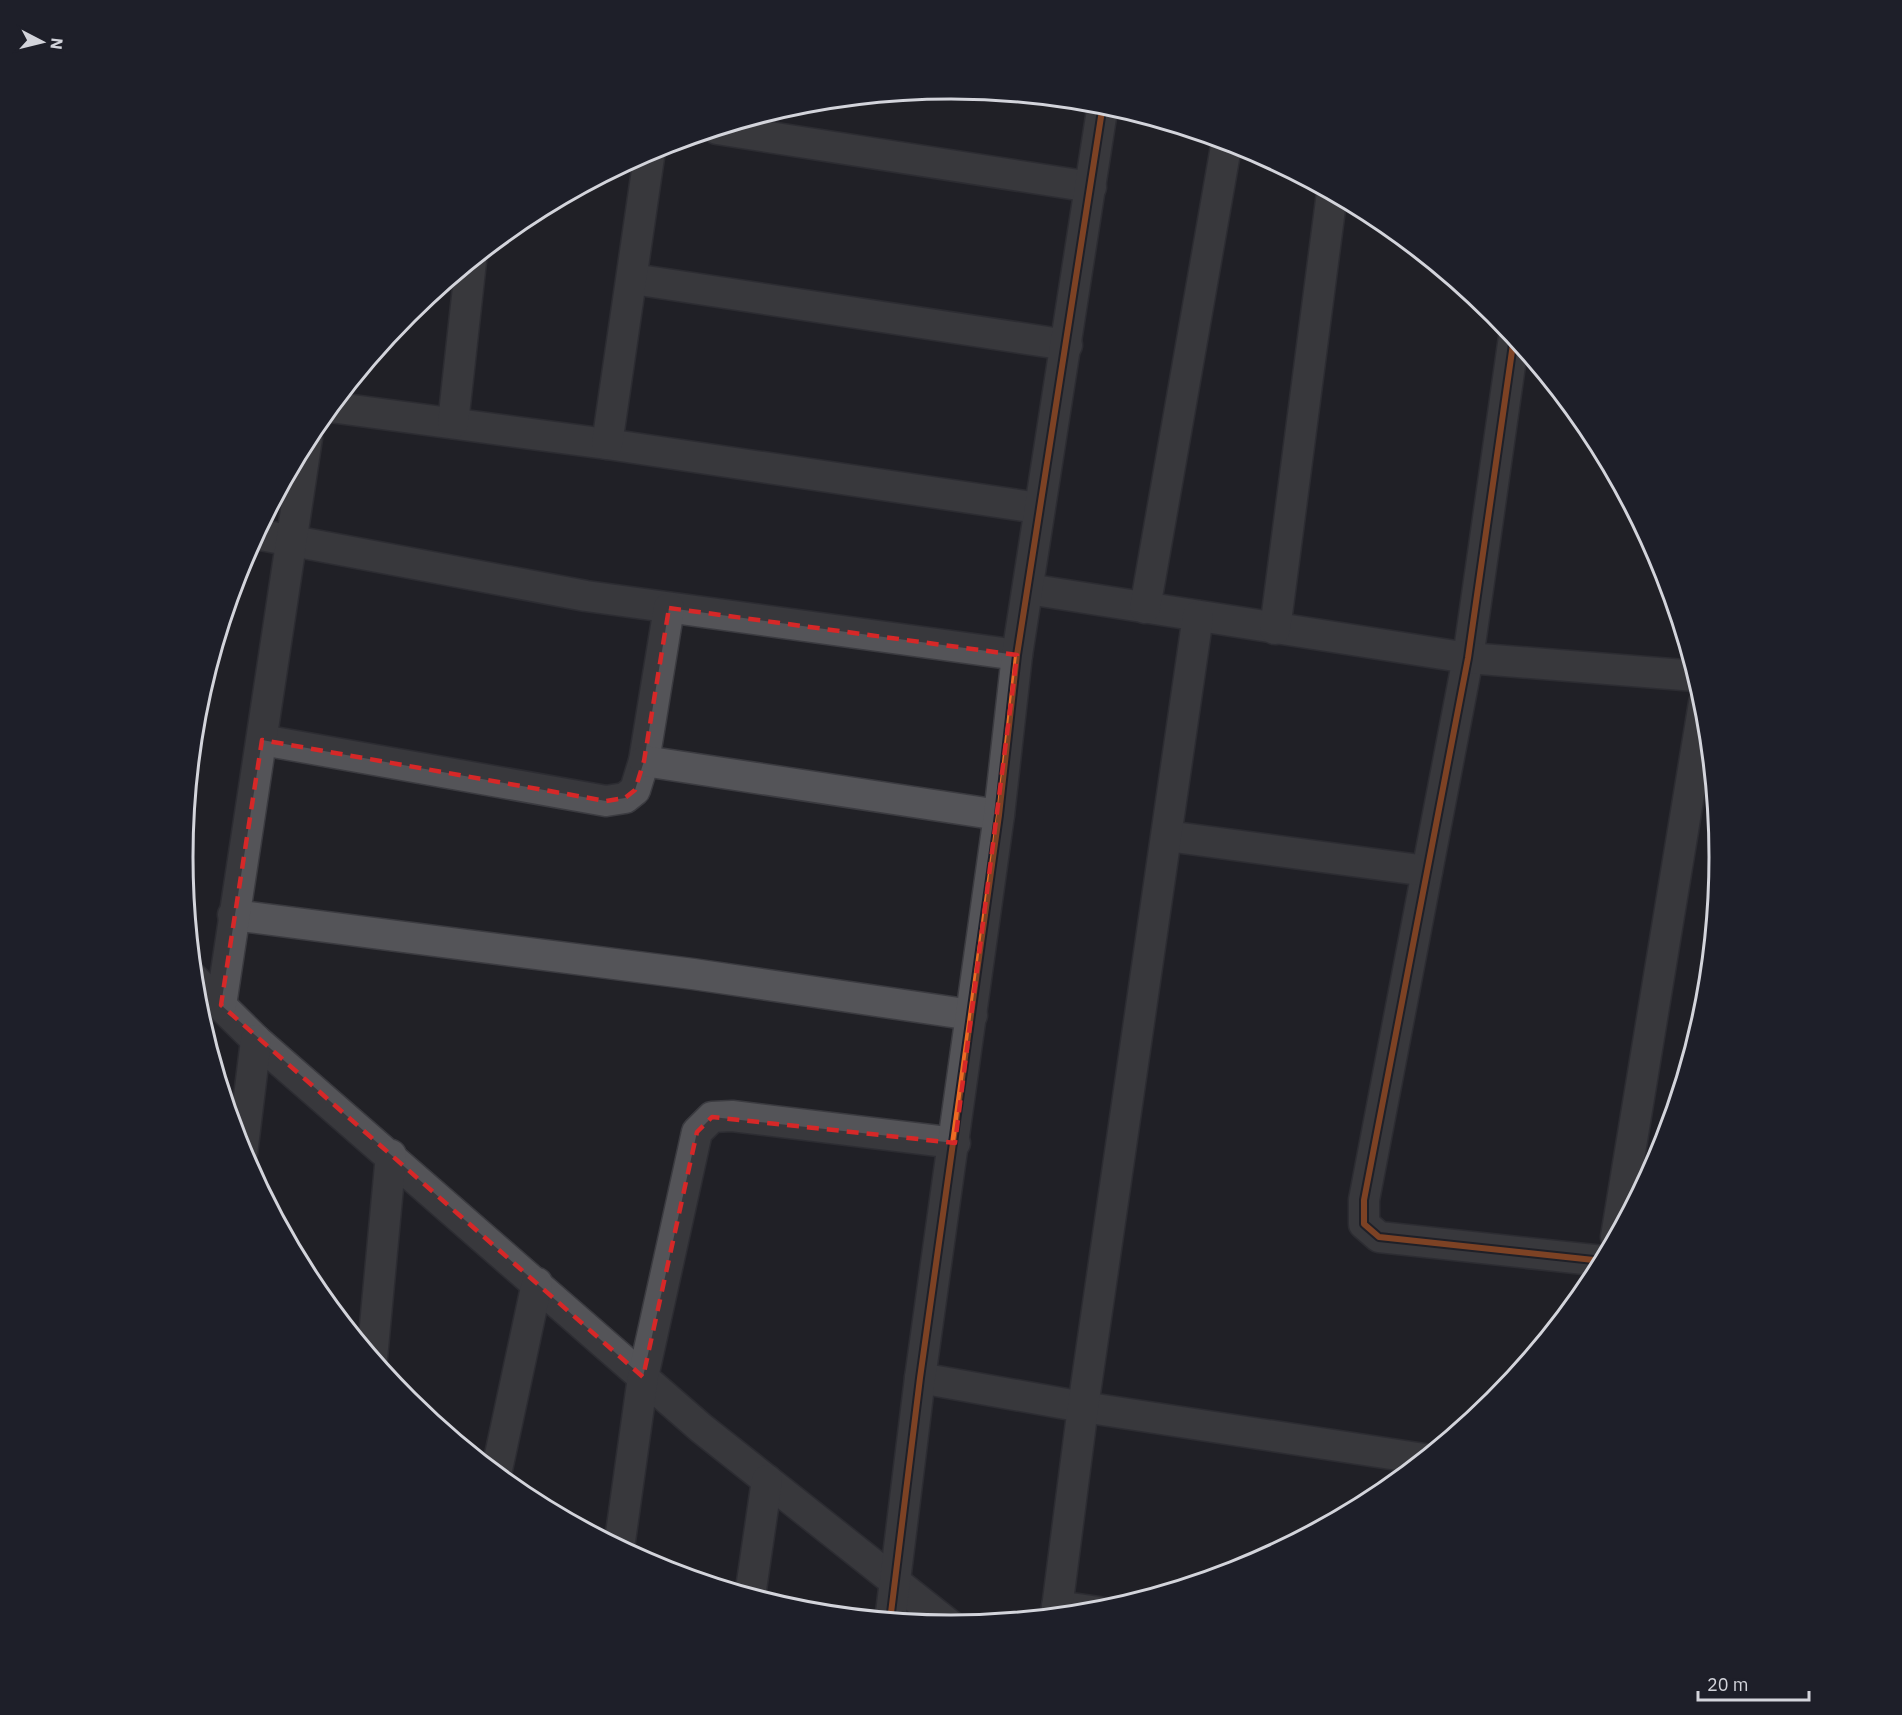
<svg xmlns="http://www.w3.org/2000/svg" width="1902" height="1715" viewBox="0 0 1902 1715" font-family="'IBM Plex Sans',sans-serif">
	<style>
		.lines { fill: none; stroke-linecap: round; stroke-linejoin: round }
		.minor-casing { stroke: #3b3b40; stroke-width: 33 }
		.minor { stroke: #545458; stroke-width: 30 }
		.cycleway-casing { stroke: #1e1f29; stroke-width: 10 }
		.cycleway { stroke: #ed6a23; stroke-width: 6 }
		.marked { fill: none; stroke: #d62828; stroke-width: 4.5; stroke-dasharray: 12 8; stroke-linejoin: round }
		.rim { fill: none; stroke: #d3d4db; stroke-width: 3 }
	</style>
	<rect width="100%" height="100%" fill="#212126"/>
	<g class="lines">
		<g class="minor-casing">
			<g id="minor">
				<path d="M717 129 1091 187"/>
				<path d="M633 279 1067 345"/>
				<path d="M1514 337 1468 658 1364 1200V1224L1379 1237 1603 1261"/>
				<path d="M330 407 607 444 1038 508"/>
				<path d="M453 423 471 261"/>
				<path d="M607 444 650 150"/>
				<path d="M256 534 586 596 1017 655"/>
				<path d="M1028 589 1468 658 1696 676"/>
				<path d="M1145 608 1227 141"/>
				<path d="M1275 629 1332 193"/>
				<path d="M262 740 606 801 625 798 635 790 639 777 644 761 669 608"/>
				<path d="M644 761 999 815"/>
				<path d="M1167 836 1427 871"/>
				<path d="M233 915 693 974 972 1015"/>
				<path d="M194 979 256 1040 701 1428 951 1626"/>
				<path d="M221 1005 307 438"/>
				<path d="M242 1154 256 1040"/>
				<path d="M1616 1237 1704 703"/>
				<path d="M372 1358 391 1155"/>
				<path d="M920 1378 1083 1407 1424 1459"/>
				<path d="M496 1474 537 1283"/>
				<path d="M619 1548 643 1377 697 1132 712 1117 732 1116 955 1143"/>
				<path d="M750 1596 767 1480"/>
				<path d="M1057 1606 1099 1612"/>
				<path d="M1056 1616 1083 1407 1198 616"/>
				<path d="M890 1621 920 1378 999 815 1017 655 1103 104"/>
			</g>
		</g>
		<use href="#minor" class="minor"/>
		<g class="cycleway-casing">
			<g id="cycleway">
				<path d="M1514 337 1468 658 1364 1200V1224L1379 1237 1603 1261"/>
				<path d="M890 1621 920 1378 999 815 1017 655 1103 104"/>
			</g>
		</g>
		<use href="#cycleway" class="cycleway"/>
	</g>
	<path d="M0 0H1902V1715H0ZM669 608 1017 655 955 1143 712 1117 697 1132 643 1377 221 1005 262 740 606 801 625 798 635 790 644 761Z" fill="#212126" fill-opacity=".55" fill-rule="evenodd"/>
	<path class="marked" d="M669 608 1017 655 955 1143 712 1117 697 1132 643 1377 221 1005 262 740 606 801 625 798 635 790 644 761Z"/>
	<path d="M0 0H1902V1715H0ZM193 857a758 758 0 1 1 1516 0a758 758 0 1 1-1516 0Z" fill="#1e1f29" fill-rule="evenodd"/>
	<path class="rim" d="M193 857a758 758 0 1 1 1516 0a758 758 0 1 1-1516 0Z"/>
	<g transform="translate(42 42) rotate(97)" stroke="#1e1f29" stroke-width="4.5" paint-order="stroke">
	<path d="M0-4.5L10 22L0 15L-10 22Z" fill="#d3d4db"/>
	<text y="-9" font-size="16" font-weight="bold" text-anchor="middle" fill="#d3d4db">N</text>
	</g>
	<path d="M1698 1691v9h111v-9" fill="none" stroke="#d3d4db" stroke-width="3"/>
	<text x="1707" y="1691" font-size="18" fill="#d3d4db" stroke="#1e1f29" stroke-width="4.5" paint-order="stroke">20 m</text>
</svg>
